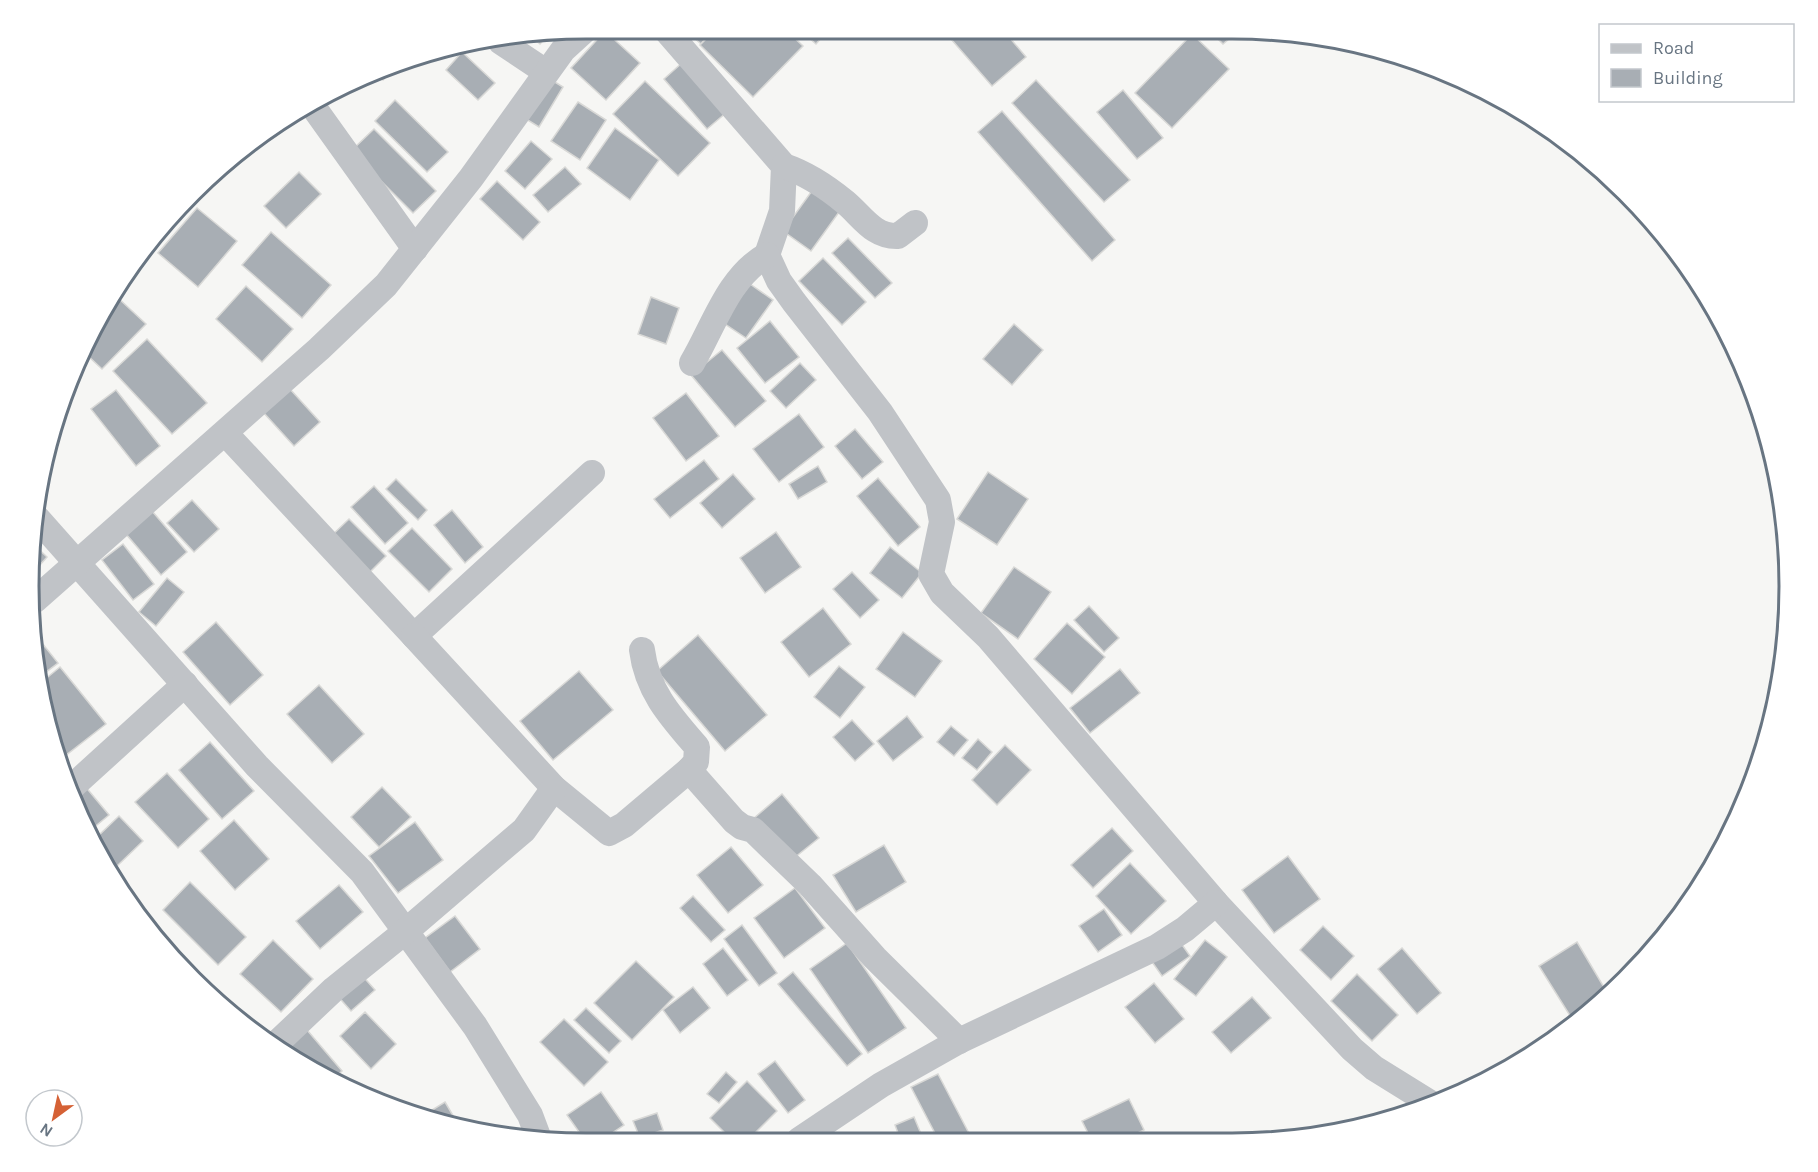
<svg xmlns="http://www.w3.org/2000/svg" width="1818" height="1172" viewBox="0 0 1818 1172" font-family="Karla,sans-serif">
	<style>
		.building { fill: #a8aeb4; stroke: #d8d8d6; stroke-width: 1.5 }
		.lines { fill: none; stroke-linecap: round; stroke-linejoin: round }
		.minor { stroke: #c0c3c7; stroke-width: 26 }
		.rim { fill: none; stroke: #687582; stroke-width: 3 }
	</style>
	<rect width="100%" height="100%" fill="#f6f6f4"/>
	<g class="building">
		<path d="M684 29H713L701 44Z"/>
		<path d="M716 29 786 30 803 46 753 97 700 45Z"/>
		<path d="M800 30H828L816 44Z"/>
		<path d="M605 31 640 63 606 100 571 68Z"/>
		<path d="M944 31H1004L1026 57 992 86Z"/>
		<path d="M1212 33H1236L1223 44Z"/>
		<path d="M1192 34 1229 69 1172 128 1135 93Z"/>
		<path d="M548 35 540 44 532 37Z"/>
		<path d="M462 52 495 83 478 100 446 70Z"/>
		<path d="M401 61 383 80 376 74Z"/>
		<path d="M683 62 727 112 707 129 664 79Z"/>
		<path d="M550 79 563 87 539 127 526 119Z"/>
		<path d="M1036 80 1130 180 1104 202 1012 103Z"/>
		<path d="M645 81 710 143 678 176 613 114Z"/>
		<path d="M1123 90 1163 138 1137 159 1097 112Z"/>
		<path d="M395 100 448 152 427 172 375 121Z"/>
		<path d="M578 102 606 120 580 160 551 141Z"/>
		<path d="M1002 111 1115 240 1092 261 978 132Z"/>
		<path d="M615 128 659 160 630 200 587 168Z"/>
		<path d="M374 129 436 191 413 213 351 151Z"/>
		<path d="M531 141 552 159 525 189 505 171Z"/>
		<path d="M565 167 581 184 548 212 533 195Z"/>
		<path d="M299 172 321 194 286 228 264 206Z"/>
		<path d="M497 181 540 222 523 240 480 199Z"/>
		<path d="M814 188 842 208 811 251 783 231Z"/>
		<path d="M197 208 237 241 198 287 158 253Z"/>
		<path d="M271 232 331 285 302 318 242 265Z"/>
		<path d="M848 238 892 283 875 298 832 253Z"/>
		<path d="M823 258 866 302 842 325 799 281Z"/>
		<path d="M750 284 773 300 746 338 722 322Z"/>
		<path d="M246 286 293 329 262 362 216 319Z"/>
		<path d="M117 297 146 324 102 369 86 354Z"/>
		<path d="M651 297 679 308 666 344 638 334Z"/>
		<path d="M770 321 799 357 765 383 737 348Z"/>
		<path d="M1014 324 1043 350 1012 385 983 359Z"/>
		<path d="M147 339 207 403 172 434 113 371Z"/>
		<path d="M722 350 766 401 735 427 691 375Z"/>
		<path d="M800 363 816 380 786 408 770 391Z"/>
		<path d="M289 388 320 422 294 446 263 412Z"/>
		<path d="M116 390 160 446 136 466 91 409Z"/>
		<path d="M686 393 719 436 686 461 653 418Z"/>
		<path d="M799 414 824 447 779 482 753 449Z"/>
		<path d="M855 429 883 462 862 479 835 446Z"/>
		<path d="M704 460 719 479 670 518 654 499Z"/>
		<path d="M818 466 827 482 798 499 789 484Z"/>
		<path d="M988 472 1028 499 997 545 957 519Z"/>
		<path d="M733 474 755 499 722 528 700 503Z"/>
		<path d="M878 478 920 527 898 546 857 496Z"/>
		<path d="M396 479 427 510 418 520 386 489Z"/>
		<path d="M374 486 408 523 385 544 351 507Z"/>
		<path d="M192 500 219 529 194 552 167 523Z"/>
		<path d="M452 510 483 547 465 563 434 525Z"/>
		<path d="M152 511 187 552 161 575 126 534Z"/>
		<path d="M349 519 386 556 363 579 326 541Z"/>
		<path d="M412 528 452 569 429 592 388 551Z"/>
		<path d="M776 532 801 567 765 593 740 558Z"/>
		<path d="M31 542 47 557 32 574 30 550Z"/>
		<path d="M123 544 154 584 133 600 102 560Z"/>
		<path d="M890 547 922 573 902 598 870 573Z"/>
		<path d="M1014 567 1051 592 1018 639 981 613Z"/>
		<path d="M852 572 879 600 860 618 833 589Z"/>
		<path d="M167 578 184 592 156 626 139 612Z"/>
		<path d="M1089 606 1119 638 1104 652 1074 620Z"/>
		<path d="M823 608 851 644 809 677 781 642Z"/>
		<path d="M216 622 263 675 230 705 183 652Z"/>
		<path d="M1067 623 1105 657 1072 694 1034 659Z"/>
		<path d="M903 632 942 661 915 697 876 669Z"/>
		<path d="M698 635 767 715 725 751 657 671Z"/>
		<path d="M38 638 58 663 42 675Z"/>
		<path d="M839 666 865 687 840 718 814 697Z"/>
		<path d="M60 667 106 724 61 759 47 730 43 681Z"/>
		<path d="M1120 669 1140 693 1090 733 1070 708Z"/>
		<path d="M579 671 613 710 553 760 520 721Z"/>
		<path d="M319 685 364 734 332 763 287 714Z"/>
		<path d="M907 716 923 737 893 761 877 741Z"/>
		<path d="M852 720 874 744 855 761 833 737Z"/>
		<path d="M951 726 968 740 954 756 937 742Z"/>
		<path d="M978 739 992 752 977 770 962 758Z"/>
		<path d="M210 742 254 791 222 819 179 770Z"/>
		<path d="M1005 745 1031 770 997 805 972 780Z"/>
		<path d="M167 773 209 819 178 848 135 802Z"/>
		<path d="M84 785 109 815 92 829 76 792Z"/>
		<path d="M382 787 411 817 379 847 351 817Z"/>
		<path d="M782 794 819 838 789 862 753 819Z"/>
		<path d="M119 816 143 841 117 866 101 849 96 838Z"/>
		<path d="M234 820 269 859 235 890 200 851Z"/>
		<path d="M415 822 443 860 398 893 369 856Z"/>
		<path d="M1112 828 1133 851 1093 888 1071 865Z"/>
		<path d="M884 845 906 882 856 912 833 875Z"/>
		<path d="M731 847 763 885 728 913 697 875Z"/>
		<path d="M1288 856 1320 899 1274 933 1242 890Z"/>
		<path d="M1130 863 1166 901 1131 934 1096 896Z"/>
		<path d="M190 882 246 937 218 965 163 910Z"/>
		<path d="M339 885 363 912 320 949 296 921Z"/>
		<path d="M795 888 825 928 784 958 754 918Z"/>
		<path d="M693 896 725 930 711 942 680 908Z"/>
		<path d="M1104 909 1122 935 1098 952 1079 926Z"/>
		<path d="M455 916 480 949 450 972 425 938Z"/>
		<path d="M742 925 777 973 759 986 724 939Z"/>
		<path d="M1323 926 1354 956 1331 980 1300 950Z"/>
		<path d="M1178 939 1190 956 1162 976 1150 959Z"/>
		<path d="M273 940 313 979 281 1012 240 974Z"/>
		<path d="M1205 940 1227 957 1196 996 1174 979Z"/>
		<path d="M1577 942 1608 994 1574 1022 1539 966Z"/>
		<path d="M847 943 906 1028 868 1053 810 969Z"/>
		<path d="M723 948 748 980 727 996 703 964Z"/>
		<path d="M1402 948 1441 993 1417 1014 1378 969Z"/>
		<path d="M636 961 674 997 632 1040 594 1003Z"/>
		<path d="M359 972 375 990 351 1011 335 993Z"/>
		<path d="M793 972 862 1054 847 1066 778 984Z"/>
		<path d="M1357 974 1398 1015 1372 1041 1331 1001Z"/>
		<path d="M1154 983 1184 1019 1155 1043 1125 1007Z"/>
		<path d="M693 987 710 1008 680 1033 663 1010Z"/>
		<path d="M1252 997 1271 1018 1231 1053 1212 1032Z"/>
		<path d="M586 1008 621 1041 609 1053 574 1020Z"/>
		<path d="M365 1012 396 1044 371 1069 340 1036Z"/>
		<path d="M564 1019 608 1062 584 1086 540 1042Z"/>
		<path d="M307 1030 342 1071 335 1077 286 1047Z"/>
		<path d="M775 1061 805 1100 788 1113 758 1074Z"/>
		<path d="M726 1072 737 1082 719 1103 707 1094Z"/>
		<path d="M938 1074 973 1141H939L911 1087Z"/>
		<path d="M747 1081 777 1111 748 1140H732L710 1118Z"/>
		<path d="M601 1092 624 1125 603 1139H584L567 1115Z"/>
		<path d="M1129 1099 1144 1130 1119 1142 1092 1141 1082 1121Z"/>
		<path d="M445 1102 458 1124 424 1115Z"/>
		<path d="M657 1113 663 1130 640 1138 633 1121Z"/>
		<path d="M914 1117 924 1141H901L895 1125Z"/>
	</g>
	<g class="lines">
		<g class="minor">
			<path d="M665 29 784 166 782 211 767 255 779 281 794 302 880 412 938 500 942 522 931 574 942 593 988 637 1216 903 1352 1049 1374 1068 1432 1104"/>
			<path d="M501 42 546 72"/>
			<path d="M312 105 415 249"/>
			<path d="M784 166C805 173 828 188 845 202 862 216 873 237 898 236L915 223"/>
			<path d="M692 363C714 326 728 277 767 255"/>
			<path d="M225 433 414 636 592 473"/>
			<path d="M36 517 257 766 362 872 475 1026 530 1115 539 1139"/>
			<path d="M35 600 319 349 386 285 471 178 563 50 586 29"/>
			<path d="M414 636 554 788 609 833 624 825 689 770 734 821 742 827 753 830 810 885 875 958 959 1041"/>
			<path d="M642 650C647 691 671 717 697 747L696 762 689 770"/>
			<path d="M73 786 185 684"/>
			<path d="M278 1042 334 989 406 931 524 830 554 788"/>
			<path d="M799 1140 881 1085 959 1041 1157 947 1185 929 1216 903"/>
		</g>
	</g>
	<path d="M0 0H1818V1172H0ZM586 39H1232A547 547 0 0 1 1779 586V586A547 547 0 0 1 1232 1133H586A547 547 0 0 1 39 586V586A547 547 0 0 1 586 39Z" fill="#fff" fill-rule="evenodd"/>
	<path class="rim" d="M586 39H1232A547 547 0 0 1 1779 586V586A547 547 0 0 1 1232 1133H586A547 547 0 0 1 39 586V586A547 547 0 0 1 586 39Z"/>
	<rect x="1599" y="24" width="195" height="78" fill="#ffffff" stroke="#c3c8cd" stroke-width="1.5"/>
	<rect x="1611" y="44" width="30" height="9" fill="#c0c3c7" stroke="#c3c8cd" stroke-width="1.5"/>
	<text x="1653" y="54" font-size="18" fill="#687582">Road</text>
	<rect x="1611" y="69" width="30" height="18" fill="#a8aeb4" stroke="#c3c8cd" stroke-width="1.5"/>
	<text x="1653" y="84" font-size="18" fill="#687582">Building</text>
	<g transform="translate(54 1118) rotate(213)"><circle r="28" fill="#ffffff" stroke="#c3c8cd" stroke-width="1.5"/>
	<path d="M0-4.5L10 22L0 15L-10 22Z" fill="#d56135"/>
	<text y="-9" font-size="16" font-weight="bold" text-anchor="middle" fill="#687582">N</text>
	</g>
</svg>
